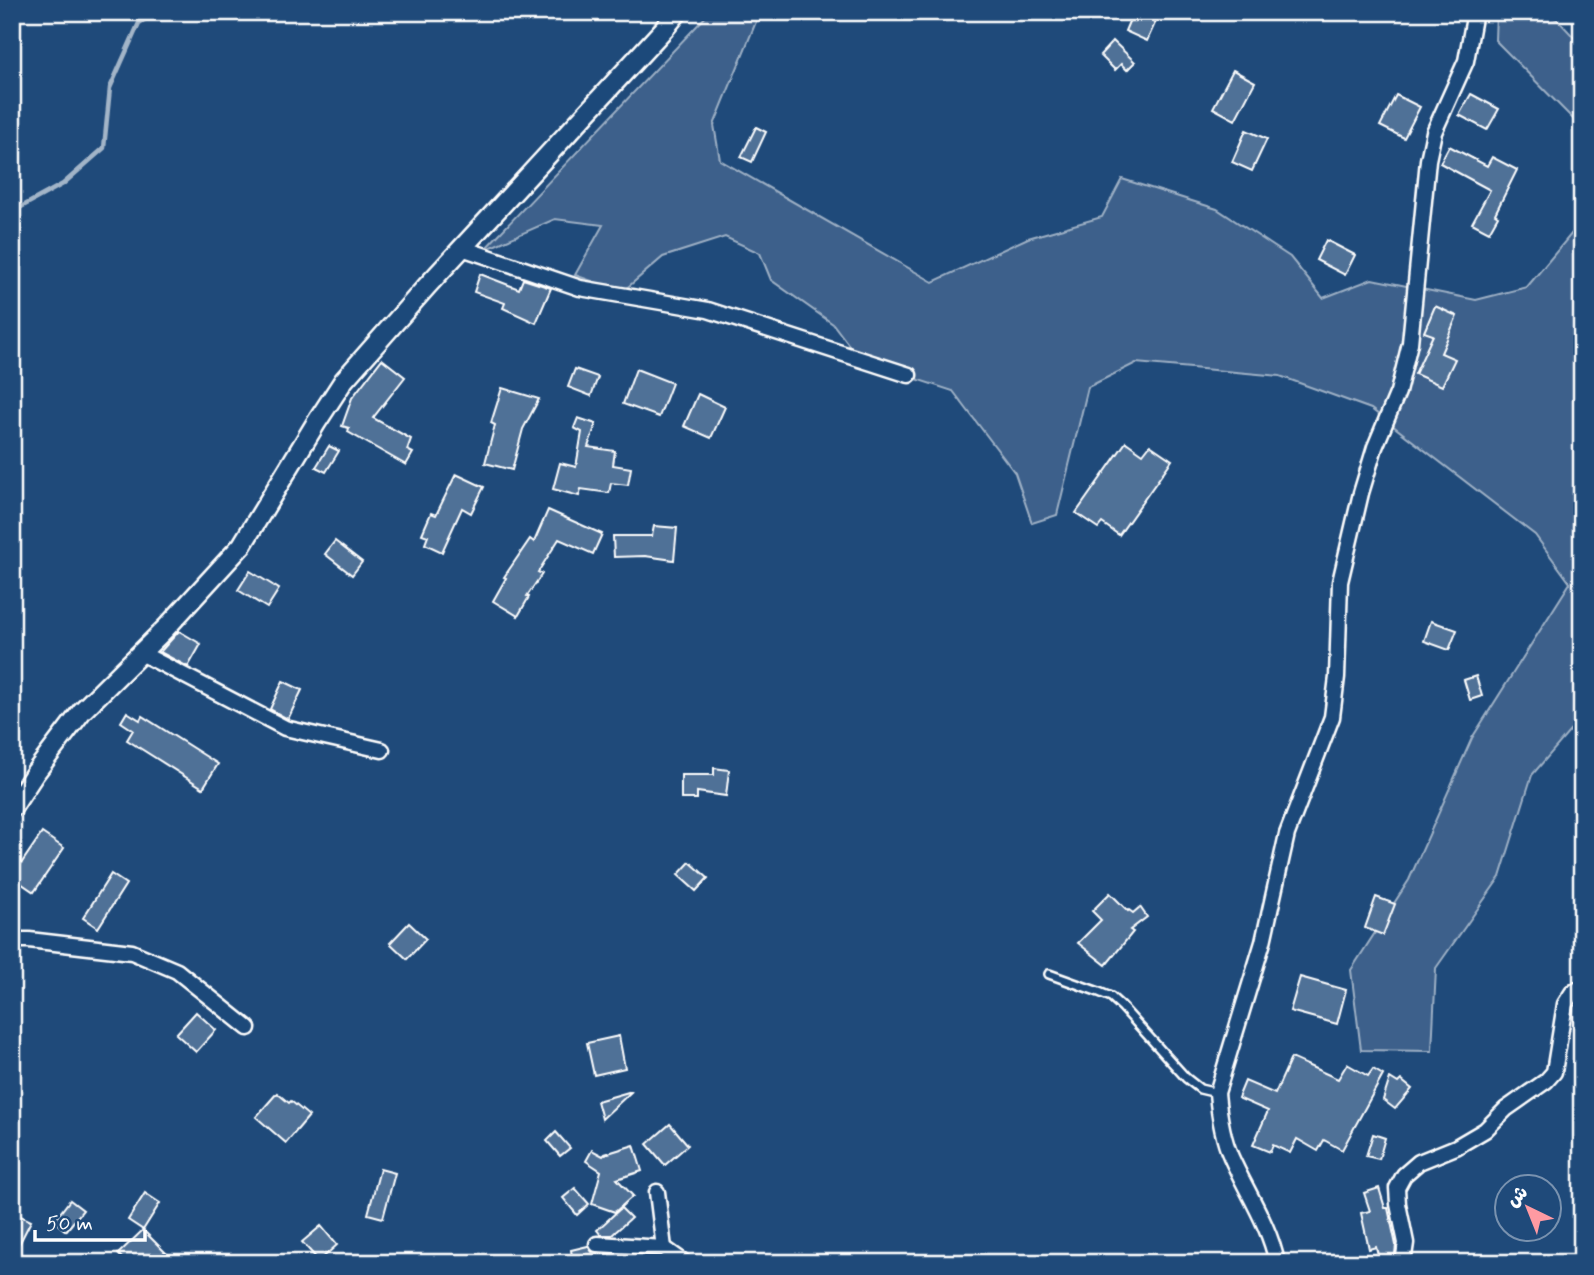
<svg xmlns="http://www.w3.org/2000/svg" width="1594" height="1275" viewBox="0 0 1594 1275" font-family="Mynerve,'Playpen Sans Arabic',sans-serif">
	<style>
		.green { fill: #3c618b; stroke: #9eb0c5; stroke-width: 2 }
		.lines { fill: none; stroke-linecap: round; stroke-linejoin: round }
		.stream { stroke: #a3b5c8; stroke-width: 4.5 }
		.building { fill: #507197; stroke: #fff; stroke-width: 2 }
		.service-casing { stroke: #fff; stroke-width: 12 }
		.minor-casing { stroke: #fff; stroke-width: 19 }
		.tertiary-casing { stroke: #fff; stroke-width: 23 }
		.service { stroke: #1f4a7a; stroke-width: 7 }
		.minor { stroke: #1f4a7a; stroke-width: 14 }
		.tertiary { stroke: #1f4a7a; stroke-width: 18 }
	</style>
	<rect width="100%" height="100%" fill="#1f4a7a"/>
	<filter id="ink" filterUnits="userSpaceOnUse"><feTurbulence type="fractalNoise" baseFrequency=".0143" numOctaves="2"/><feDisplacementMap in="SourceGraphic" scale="14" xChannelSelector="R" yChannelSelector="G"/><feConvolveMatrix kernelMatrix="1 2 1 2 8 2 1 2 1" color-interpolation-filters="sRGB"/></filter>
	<g filter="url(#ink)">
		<g class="green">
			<path d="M710 12H760L714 125 720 160 933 282 1028 238 1102 217 1122 179 1217 209 1290 257 1323 298 1372 279 1476 300 1527 287 1582 221V717L1532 775 1500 877 1436 968 1432 1051 1361 1050 1351 970 1409 880 1472 738 1570 583 1535 535 1371 409 1280 376 1136 363 1088 387 1057 515 1032 523 1015 473 953 391 861 361 833 324 771 280 760 253 725 237 663 257 622 292 575 275 603 225 555 219 484 250Z"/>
			<path d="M1496 12H1535L1557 19 1582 46V128L1495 40Z"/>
		</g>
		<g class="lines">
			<path class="stream" d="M12 212 63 184 104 148 110 88 139 23 156 12"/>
		</g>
		<g class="building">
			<path d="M1133 12H1142L1157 19 1147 41 1125 31Z"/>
			<path d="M1113 41 1135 62 1127 70 1121 64 1115 70 1100 55Z"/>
			<path d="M1233 70 1255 82 1235 120 1213 108Z"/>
			<path d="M1471 94 1499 109 1487 130 1459 115Z"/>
			<path d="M1396 95 1420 107 1404 138 1380 126Z"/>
			<path d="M756 127 766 132 752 162 741 157Z"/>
			<path d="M1246 130 1267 139 1252 171 1232 162Z"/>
			<path d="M1449 146 1487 166 1492 157 1517 170 1495 214 1498 216 1489 232 1472 223 1490 190 1440 163Z"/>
			<path d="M1326 240 1355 255 1345 275 1316 260Z"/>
			<path d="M480 274 519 289 523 279 551 288 536 323 503 308 505 303 474 292Z"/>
			<path d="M1435 306 1457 316 1441 353 1455 359 1442 386 1415 374 1433 335 1424 332Z"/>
			<path d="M382 359 405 377 373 418 411 439 407 450 413 453 406 465 348 432 349 428 342 426 352 398Z"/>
			<path d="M575 369 598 377 591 396 568 387Z"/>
			<path d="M636 369 672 383 659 417 623 404Z"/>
			<path d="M502 388 539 399 523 429 512 470 485 463 495 425 491 423Z"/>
			<path d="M698 394 725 407 711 438 684 426Z"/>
			<path d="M578 418 596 424 588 447 615 451 613 465 631 468 628 485 611 483 609 493 581 489 579 496 553 489 560 463 576 467 582 432 574 428Z"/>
			<path d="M1126 442 1143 454 1150 445 1172 460 1119 535 1102 523 1098 528 1076 513Z"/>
			<path d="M329 446 339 451 326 472 316 467Z"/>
			<path d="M456 474 484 487 471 513 462 508 442 552 425 544 428 536 422 534 431 513 436 515Z"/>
			<path d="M548 510 602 534 593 554 559 539 538 572 542 574 527 596 529 597 518 616 493 601 506 578 504 577 530 539 534 542Z"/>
			<path d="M654 526 677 528 674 560 645 556 614 557 613 536H652Z"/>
			<path d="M335 541 362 562 352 575 325 554Z"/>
			<path d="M250 571 279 589 267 608 238 590Z"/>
			<path d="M1431 621 1457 630 1449 650 1424 641Z"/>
			<path d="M179 631 201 644 188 667 160 652Z"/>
			<path d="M1476 676 1482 696 1470 700 1464 680Z"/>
			<path d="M283 681 302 690 288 719 270 709Z"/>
			<path d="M127 712 140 720 142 716 218 764 203 788 127 740 133 730 121 722Z"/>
			<path d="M714 768 729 770 726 796 697 792V799H681V775H714Z"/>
			<path d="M42 833 64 848 34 892 12 877Z"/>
			<path d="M690 862 708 878 696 891 678 875Z"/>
			<path d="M111 874 126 884 98 928 83 918Z"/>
			<path d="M1110 893 1128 911 1129 910 1133 913 1140 907 1147 917 1130 930 1133 932 1106 965 1078 943 1101 920 1092 911Z"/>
			<path d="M1376 897 1395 904 1383 935 1365 928Z"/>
			<path d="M409 923 426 939 407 959 390 943Z"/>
			<path d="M1300 977 1346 990 1337 1024 1290 1011Z"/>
			<path d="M196 1012 216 1030 196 1052 176 1034Z"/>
			<path d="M619 1036 625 1068 594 1075 587 1043Z"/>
			<path d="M1291 1058 1338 1079 1347 1064 1368 1076 1373 1069 1383 1075 1342 1150 1324 1140 1318 1151 1297 1139 1290 1153 1273 1145 1270 1152 1253 1145 1268 1111 1238 1098 1245 1081 1275 1094Z"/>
			<path d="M1390 1078 1398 1083 1401 1080 1412 1089 1395 1109 1383 1100Z"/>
			<path d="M632 1091 602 1119 597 1101Z"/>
			<path d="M277 1093 289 1103 291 1101 309 1116 286 1143 256 1117Z"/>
			<path d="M670 1124 688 1145 665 1165 647 1144Z"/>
			<path d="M556 1132 570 1148 560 1156 547 1141Z"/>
			<path d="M1373 1134 1385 1138 1379 1159 1366 1156Z"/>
			<path d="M634 1145 642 1171 617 1179 633 1196 615 1212 592 1204 601 1171 586 1161 592 1150 603 1156 605 1154Z"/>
			<path d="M380 1169 395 1173 383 1218 368 1214Z"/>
			<path d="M575 1188 589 1204 577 1215 563 1198Z"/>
			<path d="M1379 1188 1385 1208H1388L1396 1245 1394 1263H1380L1376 1247 1369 1249 1361 1213 1370 1211 1364 1193Z"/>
			<path d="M145 1193 160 1203 143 1230 176 1263H127L118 1254 143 1230 128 1220Z"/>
			<path d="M70 1200 83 1210 66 1231 54 1221Z"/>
			<path d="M621 1208 631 1218 612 1235H601L597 1230Z"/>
			<path d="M12 1212 31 1221 12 1258Z"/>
			<path d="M321 1226 337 1245 319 1261 302 1242Z"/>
			<path d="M588 1246 592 1252 611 1254 608 1263H573L571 1250Z"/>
		</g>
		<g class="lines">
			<g class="service-casing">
				<path id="service" d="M1049 974 1099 992 1111 997 1122 1007 1186 1078 1200 1089 1217 1093"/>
			</g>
			<g class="minor-casing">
				<g id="minor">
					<path d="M462 248 580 288 708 310 909 375"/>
					<path d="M141 653 285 728 382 750"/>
					<path d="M12 940H29L132 952 177 971 248 1028"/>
					<path d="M657 1192 664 1248"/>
					<path d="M597 1244 664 1248 685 1263"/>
					<path d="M1277 1263C1270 1226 1246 1191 1231 1157 1222 1137 1219 1115 1217 1093L1263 942 1287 834 1332 717 1337 677 1340 582 1361 493 1375 447 1398 392 1410 343 1428 160 1434 132 1466 61 1475 12"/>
					<path d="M1403 1263 1406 1243 1398 1204 1397 1188 1404 1175 1419 1162 1456 1147 1485 1130 1506 1109 1546 1081 1554 1072 1565 1004 1572 993 1582 987"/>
				</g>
			</g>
			<g class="tertiary-casing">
				<path id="tertiary" d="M12 808 35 773 82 711 166 628 242 545 316 423 344 380 427 286 664 29 678 12"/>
			</g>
			<use href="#service" class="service"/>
			<use href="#minor" class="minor"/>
			<use href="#tertiary" class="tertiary"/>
		</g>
	</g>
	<rect width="1594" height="1275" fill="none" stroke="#1f4a7a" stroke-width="42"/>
	<rect x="21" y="21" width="1552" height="1233" fill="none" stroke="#fff" stroke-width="2.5" filter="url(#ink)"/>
	<g transform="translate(1528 1208) rotate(317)"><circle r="33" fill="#1f4a7a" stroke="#7992af" stroke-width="2"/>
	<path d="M0-5L12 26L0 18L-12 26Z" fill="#ff9aa2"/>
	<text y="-10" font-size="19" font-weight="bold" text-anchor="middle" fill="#ffffff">ش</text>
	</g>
	<path d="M35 1230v10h110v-10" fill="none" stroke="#ffffff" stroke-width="3.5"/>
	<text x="46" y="1230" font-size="21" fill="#ffffff" stroke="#1f4a7a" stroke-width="5" paint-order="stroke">50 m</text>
</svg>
